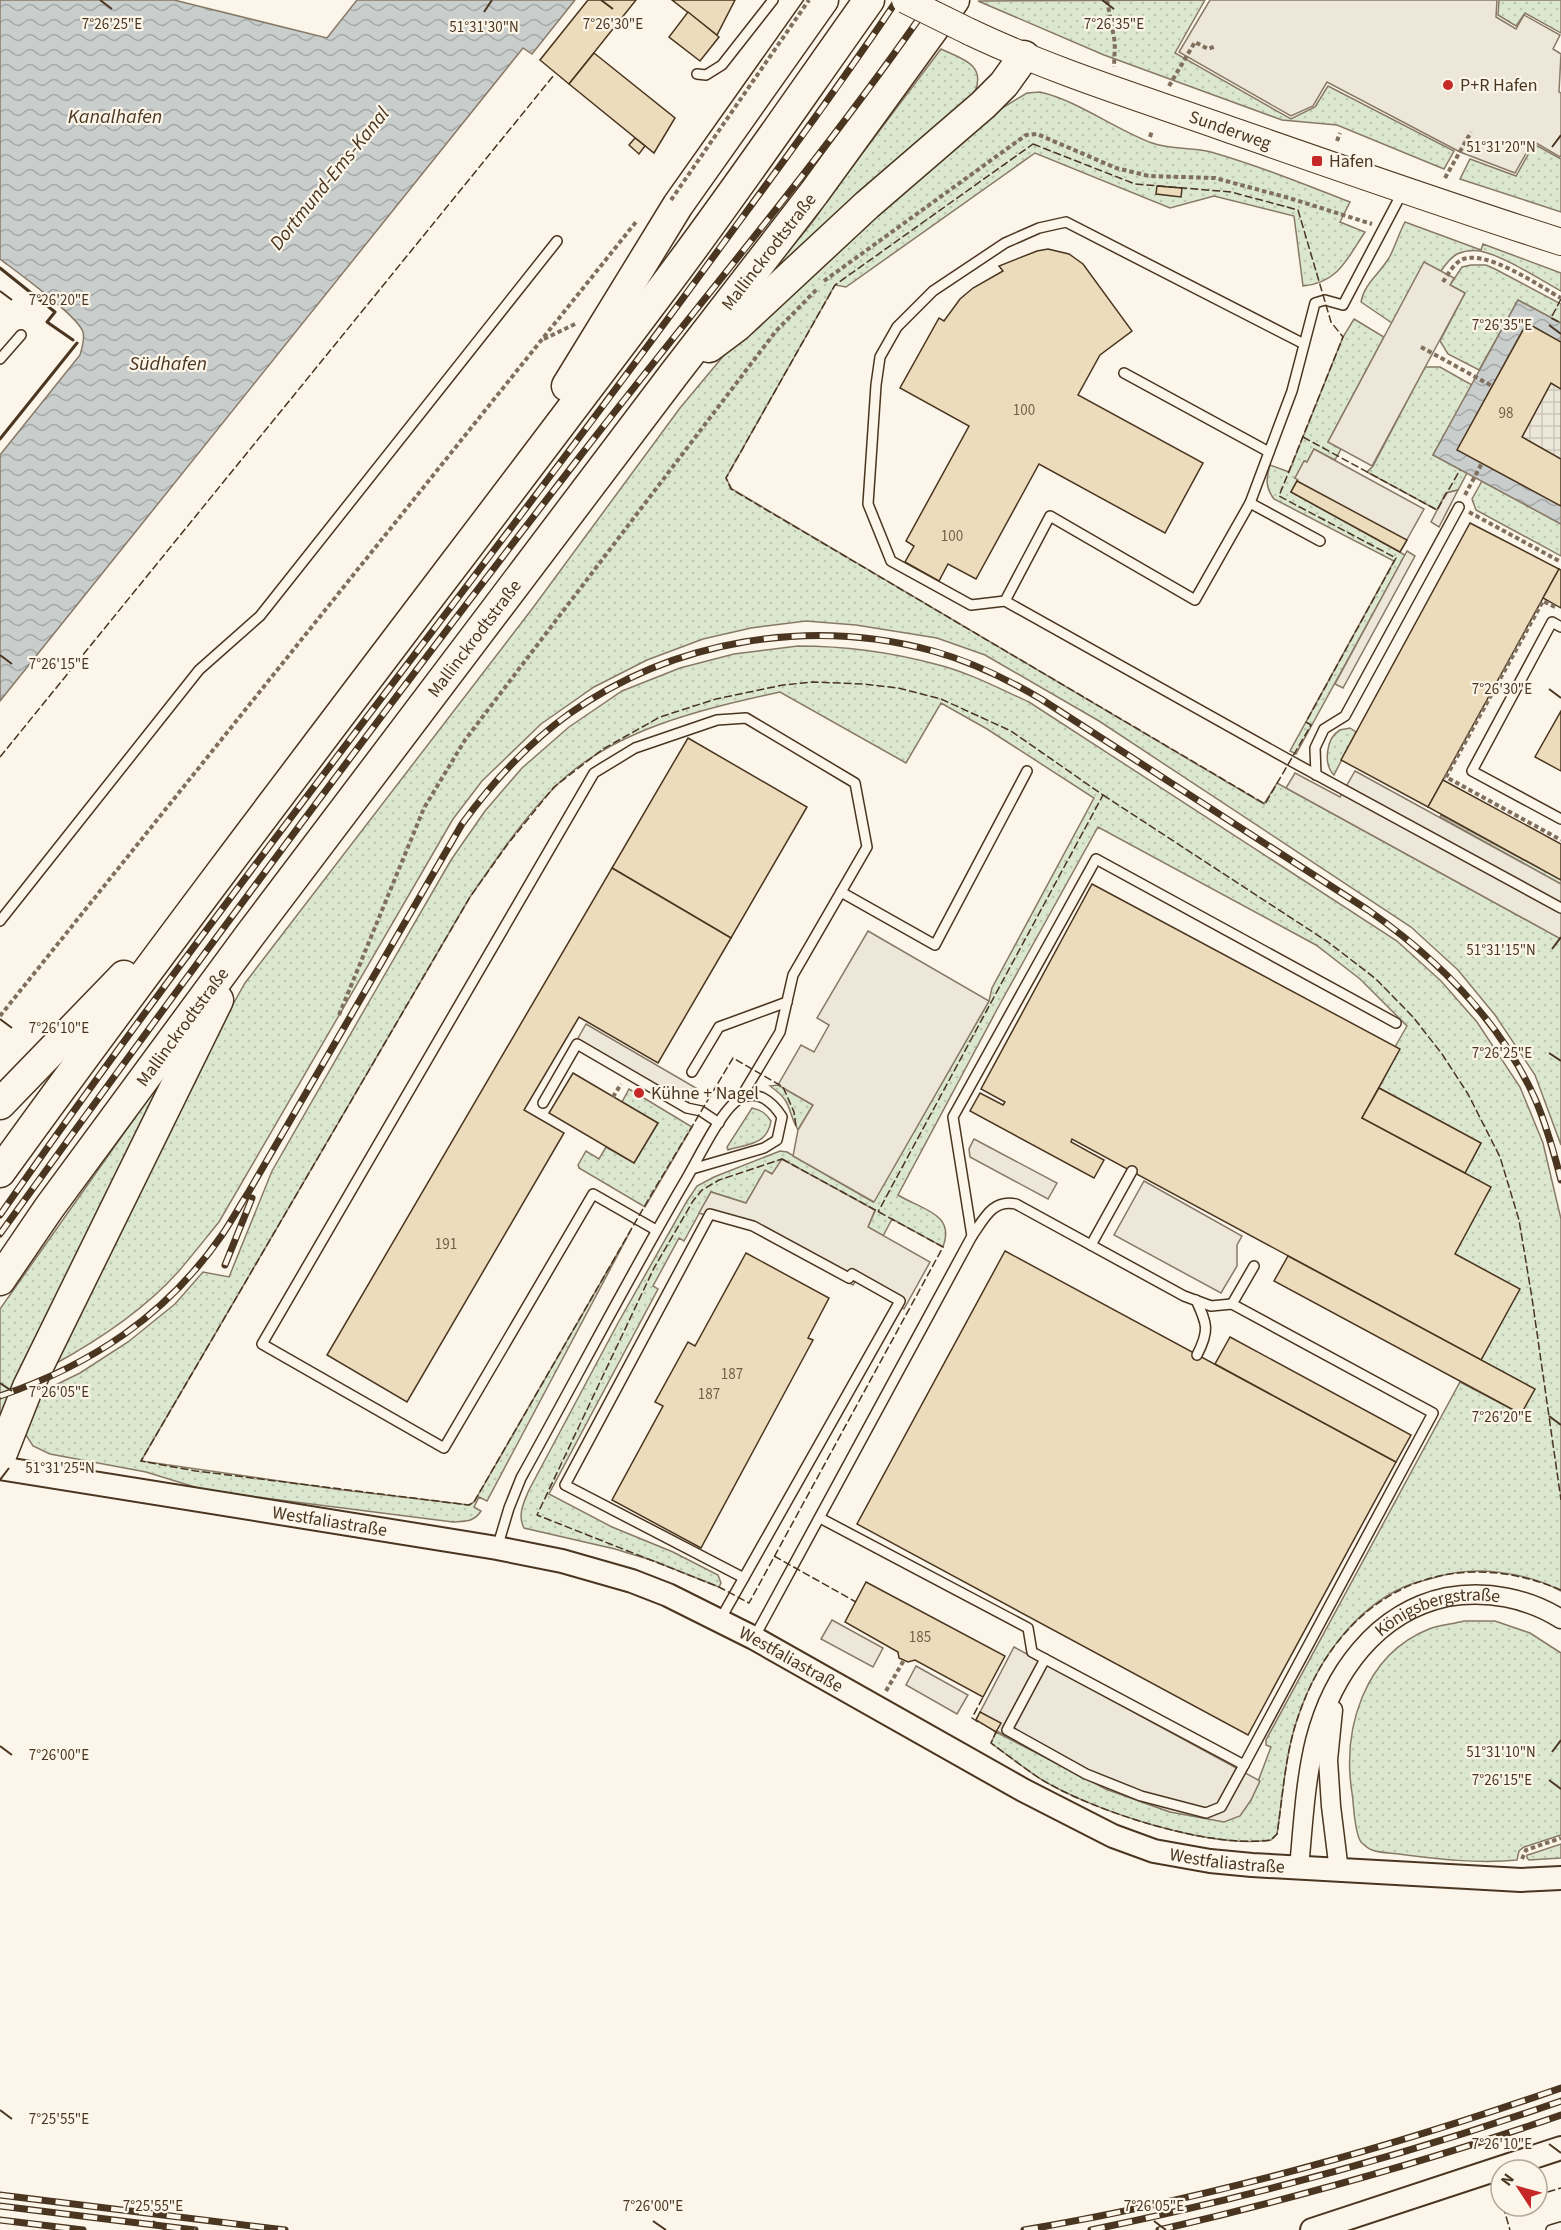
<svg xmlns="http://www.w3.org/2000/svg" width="1561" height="2230" viewBox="0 0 1561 2230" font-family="'Source Sans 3',sans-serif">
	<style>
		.grass { fill: url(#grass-dots); stroke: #887966; stroke-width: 1.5 }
		.parking { fill: #ede7d9; stroke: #887966; stroke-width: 1.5 }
		.plaza { fill: url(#plaza-grid); stroke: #887966; stroke-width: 1.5 }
		.water { fill: url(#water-waves); stroke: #887966; stroke-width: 1.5 }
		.building { fill: #ecdcbc; stroke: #4a3520; stroke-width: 1.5 }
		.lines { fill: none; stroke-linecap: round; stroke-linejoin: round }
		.service-casing { stroke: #4a3520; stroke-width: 12 }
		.minor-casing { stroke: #4a3520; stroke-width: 21 }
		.tertiary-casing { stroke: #4a3520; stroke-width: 26 }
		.secondary-casing { stroke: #4a3520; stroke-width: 28 }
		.trunk-casing { stroke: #4a3520; stroke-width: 33 }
		.path { stroke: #7f6f5c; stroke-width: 4; stroke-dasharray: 4.5 3; stroke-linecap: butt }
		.service { stroke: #fbf6e9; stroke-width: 9 }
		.minor { stroke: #fbf6e9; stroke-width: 18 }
		.tertiary { stroke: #fbf6e9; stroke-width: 22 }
		.secondary { stroke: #fbf6e9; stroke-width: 26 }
		.trunk { stroke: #fbf6e9; stroke-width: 30 }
		.rail-casing { stroke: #4a3520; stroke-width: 7 }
		.rail { stroke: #fbf6e9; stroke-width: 4.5; stroke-dasharray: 14; stroke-linecap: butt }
		.secondary-bridge-casing { stroke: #4a3520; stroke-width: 28; stroke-linecap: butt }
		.path-bridge { stroke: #7f6f5c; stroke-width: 4; stroke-dasharray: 4.5 3; stroke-linecap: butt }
		.secondary-bridge { stroke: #fbf6e9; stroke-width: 26 }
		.fence { stroke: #4a3520; stroke-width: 1.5; stroke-dasharray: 8 3; stroke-linecap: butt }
		.wall { stroke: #4a3520; stroke-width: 3 }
		.ticks { fill: none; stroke: #4a3520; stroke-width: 2 }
		.poi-dot { fill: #c62828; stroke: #fbf6e9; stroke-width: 2 }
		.labels { text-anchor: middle; stroke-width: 4.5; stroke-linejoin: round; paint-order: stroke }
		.number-label { font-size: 15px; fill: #725f47 }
		.poi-label { font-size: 18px; fill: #4a3520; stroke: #fbf6e9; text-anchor: start }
		.street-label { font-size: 18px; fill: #4a3520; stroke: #fbf6e9 }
		.water-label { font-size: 20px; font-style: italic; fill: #4a3520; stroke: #fbf6e9 }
		.ticks-label { font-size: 15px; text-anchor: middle; fill: #4a3520; stroke: #fbf6e9; stroke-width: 4.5; stroke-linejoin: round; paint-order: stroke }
	</style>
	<defs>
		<pattern id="grass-dots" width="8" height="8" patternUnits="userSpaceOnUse" patternTransform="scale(1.5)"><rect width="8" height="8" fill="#dce7d0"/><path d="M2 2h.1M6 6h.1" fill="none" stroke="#bec7b2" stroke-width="1.8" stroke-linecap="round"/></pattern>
		<pattern id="plaza-grid" width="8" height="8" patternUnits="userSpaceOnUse" patternTransform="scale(1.5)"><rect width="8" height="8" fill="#ede7d9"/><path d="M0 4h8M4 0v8" fill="none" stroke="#cdc7ba"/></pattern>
		<pattern id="water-waves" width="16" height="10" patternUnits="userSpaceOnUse" patternTransform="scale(1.5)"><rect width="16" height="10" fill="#c9cecd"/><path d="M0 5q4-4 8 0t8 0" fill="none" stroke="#a5a8a6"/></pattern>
	</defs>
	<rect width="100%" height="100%" fill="#fbf6e9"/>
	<g class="grass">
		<path d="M1205 0 1175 53 1291 119 1315 107 1328 86 1454 151 1444 169 1337 125 1282 120 1104 55 978 1Z"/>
		<path d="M1499 0H1561V33L1525 13 1516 26 1498 15Z"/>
		<path d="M941 49C962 59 986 64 975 92L797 256 765 279C785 252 811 229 827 200Z"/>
		<path d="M1040 92C1079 101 1114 129 1152 143 1171 150 1193 147 1211 152 1259 166 1304 184 1350 202L1340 222 1365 232C1347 259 1338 283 1303 286L1294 216 1214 196 1170 208 1035 153 846 287 835 285 726 478 732 489 1264 804 1277 783 1561 939V1145L1535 1075 1495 1015 1458 970 1411 927 1099 721 985 655 937 638 856 625 806 621 751 628 703 639 647 660 594 687 541 724 482 781 453 819 219 1222C205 1239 192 1256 178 1272 143 1311 99 1340 53 1365L209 1047 245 983 532 609 680 408 740 336 989 116 1027 93Z"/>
		<path d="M1534 144 1561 159V212L1460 179 1470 159 1516 176Z"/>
		<path d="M1405 222 1481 250 1483 244 1561 273V291C1539 279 1504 256 1480 251 1473 250 1464 251 1457 254 1450 258 1445 265 1441 271L1424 263 1392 323 1361 302C1364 284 1380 273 1389 258 1395 247 1399 233 1405 222Z"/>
		<path d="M1471 265H1486L1495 269 1561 304V323L1518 300 1479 370 1448 354 1440 341 1465 293 1450 285 1462 267Z"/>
		<path d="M1354 319 1384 337 1328 442 1341 449 1335 460 1314 449 1307 462 1305 461 1295 478 1298 479 1291 492 1405 555 1296 754 1290 751 1394 561 1274 499C1265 487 1266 479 1270 465L1289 472 1343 337Z"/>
		<path d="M1425 367H1440L1472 385 1433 455 1467 473 1458 490 1446 493 1437 510 1367 472 1373 466Z"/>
		<path d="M1482 481 1561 524V556L1476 510 1472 499Z"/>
		<path d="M798 646C845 646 890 652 935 664 968 672 998 688 1029 702L1397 941 1441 981 1477 1022 1520 1087 1543 1143 1561 1219V1591C1526 1572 1475 1565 1437 1577 1427 1580 1415 1582 1406 1586 1353 1609 1316 1663 1298 1717 1285 1754 1283 1795 1277 1834L1271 1840C1210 1849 1092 1811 1039 1778 1023 1767 1007 1755 991 1743L996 1732 1106 1789 1170 1812 1251 1800 1271 1747 1266 1745V1740L1460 1382 1521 1414 1534 1389 1481 1360 1519 1289 1455 1254 1465 1173 1481 1143 1379 1088 1399 1050 1395 1047 1407 1026 1360 979 1316 945 1098 827 1001 1002 898 1195C920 1209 956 1213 943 1247L892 1219 883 1236 868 1227 875 1211 765 1171 746 1203 711 1192 684 1241 679 1238 653 1286 658 1289 549 1494 612 1527 673 1552 718 1575 721 1583 719 1587 654 1561 615 1549 524 1528C517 1515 524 1502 529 1490L618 1323 687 1201 697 1186 714 1177 780 1151 787 1152 873 1202 989 1001 992 988 1094 798 987 729 941 703 906 763 780 692C703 709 609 730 553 789 521 821 496 860 470 897L141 1461 335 1489 469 1505 474 1502 631 1230 487 1501 479 1497 474 1507 481 1511C474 1522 466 1521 453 1522L217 1492 198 1488 146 1472 50 1454 33 1446 26 1435V1418L41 1392 80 1373 128 1342 175 1304 203 1272 229 1277 272 1171 366 1007 451 860 485 811 522 768 569 727 622 691 680 668 734 654Z"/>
		<path d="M1350 728 1356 732 1334 775C1323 764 1326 738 1340 730 1343 729 1347 729 1350 728Z"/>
		<path d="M1441 815 1561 880V884L1440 817Z"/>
		<path d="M177 1058 0 1424V1309Z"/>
		<path d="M778 1085 813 1105 798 1130C786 1109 794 1103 770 1086Z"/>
		<path d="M629 1089 692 1127 645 1207 579 1168 578 1165 586 1151 599 1159 606 1147 634 1163 658 1123 622 1102Z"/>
		<path d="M752 1108C761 1110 766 1113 771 1121 767 1145 748 1144 728 1150L727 1147Z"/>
		<path d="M1464 1621H1495L1530 1633 1561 1653V1835L1524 1847 1519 1851 1517 1860C1479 1864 1437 1859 1399 1854 1391 1853 1379 1853 1372 1850 1369 1849 1363 1844 1361 1842 1354 1832 1354 1805 1352 1793 1342 1729 1364 1655 1429 1629 1439 1625 1453 1624 1464 1621Z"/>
		<path d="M1561 1844V1858L1529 1860 1527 1858V1855L1531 1854Z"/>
	</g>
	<g class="parking">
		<path d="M1210 0H1497L1496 17 1516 29 1524 15 1560 35 1553 49 1561 54 1559 92 1561 93V155L1560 157 1533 141 1515 173 1460 152 1327 82 1313 106 1291 116 1179 52Z"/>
		<path d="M1424 262 1454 278 1450 285 1465 293 1372 466 1328 442Z"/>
		<path d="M1314 449 1424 509 1400 552 1291 492 1298 480 1295 478 1304 461 1307 462Z"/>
		<path d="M1458 490 1439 527 1431 522 1446 493Z"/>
		<path d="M1407 551 1415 556 1343 688 1335 684Z"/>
		<path d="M1355 771 1561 884V939L1286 788 1295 773 1340 797Z"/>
		<path d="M868 931 989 1001 874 1202 793 1156 798 1130 813 1105 778 1085 801 1045 814 1052 829 1025 817 1018Z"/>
		<path d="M586 1024 696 1088 687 1104 577 1040Z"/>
		<path d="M974 1139 1057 1183 1048 1199 970 1157 969 1149Z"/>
		<path d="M782 1159 875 1210 868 1227 930 1262 904 1309 856 1280 853 1285 752 1229 699 1213 711 1192 746 1203 765 1170 772 1174Z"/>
		<path d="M1144 1181 1242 1236 1237 1245V1266L1221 1293 1114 1235Z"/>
		<path d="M832 1620 883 1648 873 1667 821 1639Z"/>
		<path d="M1014 1647 1260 1781 1251 1800 1240 1816 1224 1822 1170 1812 1106 1789 976 1720Z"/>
		<path d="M916 1666 968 1695 957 1714 906 1685Z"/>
	</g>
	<path class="plaza" d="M1551 383 1561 389V459L1522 437Z"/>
	<g class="water">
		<path d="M0 0H174L327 38 357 0H575L532 54 523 48 0 701V455L80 355C82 348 85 339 83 332 77 315 17 272 0 259Z"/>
		<path d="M1518 300 1561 323V342L1526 324 1458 449 1561 506V524L1433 455Z"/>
	</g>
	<g class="building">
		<path d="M588 0H636L569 84 540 60Z"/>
		<path d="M672 0H735L717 35Z"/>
		<path d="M688 12 719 37 700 61 669 37Z"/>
		<path d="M594 53 675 118 654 153 569 84Z"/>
		<path d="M635 138 645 146 639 154 629 145Z"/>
		<path d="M1157 186 1182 188 1181 197 1156 194Z"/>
		<path d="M1048 249 1069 254 1083 264 1132 331 1100 355 1078 395 1203 463 1165 533 1039 464 976 579 948 564 939 581 905 562 914 546 906 541 969 426 900 388 939 318 944 321 960 299 973 288 1003 271 999 266 1037 251Z"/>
		<path d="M1527 323 1561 342V389L1551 383 1522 437 1561 459V506L1457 450Z"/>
		<path d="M1297 481 1407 540 1400 552 1291 492Z"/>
		<path d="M1470 523 1559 569 1428 807 1341 760Z"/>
		<path d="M1559 569 1561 570V608L1543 598Z"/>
		<path d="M1561 711V771L1535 757Z"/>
		<path d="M688 738 807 807 731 938 612 868Z"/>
		<path d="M1443 780 1561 844V880L1428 807Z"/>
		<path d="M612 868 731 938 658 1063 579 1017 524 1110 564 1133 407 1402 327 1355Z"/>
		<path d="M1092 884 1400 1049 1362 1118 1491 1187 1455 1254 1520 1289 1481 1360 1072 1139 1071 1142 1104 1160 1094 1178 970 1111 980 1093 1003 1105 1005 1102 981 1089Z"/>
		<path d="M573 1073 658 1123 634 1163 549 1113Z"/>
		<path d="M1379 1088 1481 1143 1465 1173 1362 1118Z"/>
		<path d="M1005 1251 1396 1462 1248 1735 857 1524Z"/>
		<path d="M746 1253 829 1298 808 1338 813 1340 701 1548 612 1500 663 1406 655 1402 688 1342 695 1346Z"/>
		<path d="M1288 1256 1535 1389 1521 1414 1274 1281Z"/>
		<path d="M1230 1337 1411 1435 1396 1462 1215 1364Z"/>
		<path d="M866 1582 1005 1656 983 1697 915 1660 908 1662 899 1658 898 1652 845 1622Z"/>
		<path d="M980 1712 1001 1723 996 1732 976 1720Z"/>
	</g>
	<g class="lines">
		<g class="service-casing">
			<g id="service">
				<path d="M697 74 706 75 722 65 773 0"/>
				<path d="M1403 191 1343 305 1325 300 1315 303 1292 391 1250 503 1195 600 1050 516 1005 601 1291 761 1561 908"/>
				<path d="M0 359 21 335"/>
				<path d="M1124 373 1269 452"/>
				<path d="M1250 503 1320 541"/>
				<path d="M1005 601 971 605 891 561 868 504 876 385 880 357 897 327 933 291 1005 243 1039 228 1066 222 1304 344"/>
				<path d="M1561 627 1552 622 1472 771 1561 819"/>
				<path d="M1316 775 1315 748 1324 729 1345 716 1459 507"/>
				<path d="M841 892 935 945 1027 771"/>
				<path d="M0 921 199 670 260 616 557 241"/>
				<path d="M692 1072 719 1027 787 1002"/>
				<path d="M543 1103 577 1044 687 1108 701 1111 719 1123"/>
				<path d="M656 1230 593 1194 444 1448 262 1344 594 773 635 748 717 720 746 718 855 783 867 847 793 975 780 1032 740 1099"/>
				<path d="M1091 1245 1132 1171"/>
				<path d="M1196 1300C1207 1324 1210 1330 1197 1355"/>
				<path d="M1232 1304 1254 1266"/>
				<path d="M820 1518 1028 1628 1032 1652 1244 1765 1433 1413 1232 1304 1211 1306 1184 1296 1016 1204C992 1199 984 1219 972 1236"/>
				<path d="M497 1548 509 1508 521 1478C577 1377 630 1275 688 1176 699 1157 721 1111 738 1100 756 1088 772 1101 782 1117L777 1140 764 1148 692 1169"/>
				<path d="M720 1620 900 1301 852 1274 849 1278 753 1226 710 1214 565 1485 744 1578"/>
				<path d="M754 1638 972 1236 953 1117 1096 859 1396 1023"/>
				<path d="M1045 1659 1007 1730 1086 1774 1141 1796 1206 1813 1221 1807 1244 1765"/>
				<path d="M1551 2230 1561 2227"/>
			</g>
		</g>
		<g class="minor-casing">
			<g id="minor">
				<path d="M1333 1710 1328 1760 1331 1806 1339 1871"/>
				<path id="s1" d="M1299 1868C1303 1826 1305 1782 1315 1741 1332 1674 1376 1612 1447 1597 1487 1590 1527 1598 1561 1619"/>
			</g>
		</g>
		<g class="tertiary-casing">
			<g id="tertiary">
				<path id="s2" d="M0 1468 497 1548 562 1561 632 1581 668 1595 754 1638 1023 1790 1113 1836 1154 1851 1210 1861 1252 1865 1521 1880 1561 1878"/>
				<path d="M1312 2230 1561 2148"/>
			</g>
		</g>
		<g class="secondary-casing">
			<g id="secondary">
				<path id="s3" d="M970 32C1052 71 1140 98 1225 128 1337 167 1448 206 1561 242"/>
			</g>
		</g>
		<g class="trunk-casing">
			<g id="trunk">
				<path d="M709 347 737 326 867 205 983 105 1004 84 1024 56"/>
				<path d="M567 386 678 205 823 0"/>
				<path d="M0 1104 124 976"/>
				<path d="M0 1172C215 875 440 585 660 292 732 197 800 97 869 0"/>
				<path id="s4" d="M0 1280 49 1208 250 935 674 374 814 193 954 0"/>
				<path d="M0 1458 28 1387 218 1000"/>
			</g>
		</g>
		<g class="path">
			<path d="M1107 0 1115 43 1114 67"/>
			<path d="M1169 86 1195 42 1208 49 1216 46"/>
			<path d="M1150 137 1152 131"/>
			<path d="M1337 141 1340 133"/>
			<path d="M1445 178 1471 132"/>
			<path d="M824 281 1026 135 1037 134 1116 168 1149 176 1215 178 1289 198 1372 224"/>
			<path d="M1443 282C1448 274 1453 265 1461 260 1485 248 1539 286 1561 298"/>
			<path d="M544 339 575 324"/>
			<path d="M1421 347 1492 386"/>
			<path d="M1465 495 1482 463"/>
			<path d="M1469 512 1561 562"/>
			<path d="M1555 607 1543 601 1446 777 1561 840"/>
			<path d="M339 1015 424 808 465 740 776 331 817 289"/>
			<path d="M0 1016 636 222"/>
			<path d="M613 1097 621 1084"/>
			<path d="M886 1691 904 1660"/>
			<path d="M1522 1859 1526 1850 1561 1838"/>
		</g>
		<use href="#service" class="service"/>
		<use href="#minor" class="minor"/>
		<use href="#tertiary" class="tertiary"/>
		<use href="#secondary" class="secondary"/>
		<use href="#trunk" class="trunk"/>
		<g class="rail-casing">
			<g id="rail">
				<path d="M0 1215C224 894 471 588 703 271 768 182 835 93 897 0"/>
				<path d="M0 1234C189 972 383 711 581 455 698 304 823 158 932 0"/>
				<path d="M225 1265 252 1198"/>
				<path d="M0 1396C91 1365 166 1316 222 1235 231 1222 239 1207 248 1193L462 824C492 783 527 744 569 714 673 640 810 617 933 651 972 662 1007 679 1041 699L1368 910C1439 960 1501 1021 1536 1101 1547 1127 1554 1153 1561 1180"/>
				<path d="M0 2195 285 2230"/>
				<path d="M0 2206 195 2230"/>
				<path d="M0 2220 83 2230"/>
				<path d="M1024 2230C1207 2199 1386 2149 1561 2088"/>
				<path d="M1091 2230C1250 2197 1407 2155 1561 2101"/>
				<path d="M1159 2230C1295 2198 1429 2161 1561 2115"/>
			</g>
		</g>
		<use href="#rail" class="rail"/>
		<g class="secondary-bridge-casing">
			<path id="secondary-bridge" d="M905 0 970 32"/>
		</g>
		<path class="path-bridge" d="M671 200 809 0"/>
		<use href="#secondary-bridge" class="secondary-bridge"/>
		<g class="fence">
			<path d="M1033 144 1135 184 1231 192 1298 210 1331 322 1343 337 1279 496 1396 558 1306 722 1311 725 1265 804 731 489 726 478 835 285Z"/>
			<path d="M1561 299 1551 318 1561 323"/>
			<path d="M1303 437 1437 510 1460 470"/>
			<path d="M0 757 554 75"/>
			<path d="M1103 795 1328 942 1376 979 1413 1017 1442 1054 1468 1094 1500 1157 1519 1220 1532 1298 1561 1500"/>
			<path d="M796 1126 794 1112 783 1087 733 1058 651 1195 474 1502 469 1505 196 1471 141 1461 470 897 507 845 554 787 603 749 660 717 716 699 783 685 813 682 863 684 898 688 941 699 1011 731 1103 795 878 1212"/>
			<path d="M782 1159 943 1247 749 1603 719 1587 537 1515 654 1268 693 1201 702 1190 719 1180Z"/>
			<path d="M774 1556 856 1602"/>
			<path d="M978 1722 972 1718 983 1697"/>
			<path d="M994 1731 996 1732 991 1743C1007 1755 1023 1767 1039 1778 1092 1811 1210 1849 1271 1840L1277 1834C1283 1795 1285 1754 1298 1717 1338 1598 1442 1540 1561 1590"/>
			<path d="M1537 2195 1561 2188"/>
			<path d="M1503 2206 1510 2230"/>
		</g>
		<g class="wall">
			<path d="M0 268 55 312 47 322 73 340"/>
			<path d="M0 439 77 343"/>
		</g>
	</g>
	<path class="ticks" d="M100 0 112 9M601 0 613 9M1102 0 1114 9M484 12 492 0M1552 147 1561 135M0 291 12 300M1549 325 1561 334M0 655 12 664M1549 689 1561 698M1552 949 1561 937M0 1019 12 1028M1549 1053 1561 1061M0 1383 12 1391M1549 1416 1561 1425M0 1480 9 1468M0 1746 12 1755M1552 1752 1561 1740M1549 1780 1561 1789M0 2110 12 2119M1549 2144 1561 2153M153 2221 165 2230M653 2221 666 2230M1154 2221 1166 2230"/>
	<g class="poi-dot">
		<circle cx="1448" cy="85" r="6"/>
		<rect x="1311" y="155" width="12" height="12" rx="3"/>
		<circle cx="639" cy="1093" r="6"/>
	</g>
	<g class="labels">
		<g class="number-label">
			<text x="1024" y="415">100</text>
			<text x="1506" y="418">98</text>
			<text x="952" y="541">100</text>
			<text x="446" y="1249">191</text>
			<text x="732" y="1379">187</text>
			<text x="709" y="1399">187</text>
			<text x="920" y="1642">185</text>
		</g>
		<g class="poi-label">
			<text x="1460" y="91">P+R Hafen</text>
			<text x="1329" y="167">Hafen</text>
			<text x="651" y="1099">Kühne + Nagel</text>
		</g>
		<g class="street-label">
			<text dy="6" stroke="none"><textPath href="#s3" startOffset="278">Sunderweg</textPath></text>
			<text dy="6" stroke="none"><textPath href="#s4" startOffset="1284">Mallinckrodtstraße</textPath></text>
			<text dy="6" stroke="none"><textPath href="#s4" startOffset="798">Mallinckrodtstraße</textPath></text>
			<text dy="6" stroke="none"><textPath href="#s4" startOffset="312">Mallinckrodtstraße</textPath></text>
			<text dy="6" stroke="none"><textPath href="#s2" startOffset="334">Westfaliastraße</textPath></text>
			<text dy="6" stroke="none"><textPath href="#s1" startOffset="321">Königsbergstraße</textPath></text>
			<text dy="6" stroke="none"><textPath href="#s2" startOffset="820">Westfaliastraße</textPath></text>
			<text dy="6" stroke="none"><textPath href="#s2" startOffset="1305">Westfaliastraße</textPath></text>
		</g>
		<g class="water-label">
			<text x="115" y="123">Kanalhafen</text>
			<text transform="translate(329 178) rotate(-51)" y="7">Dortmund-Ems-Kanal</text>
			<text x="168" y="370">Südhafen</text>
		</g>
	</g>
	<g class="ticks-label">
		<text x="112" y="29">7°26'25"E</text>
		<text x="613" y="29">7°26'30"E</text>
		<text x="1114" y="29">7°26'35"E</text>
		<text x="484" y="32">51°31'30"N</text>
		<text x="1501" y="152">51°31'20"N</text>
		<text x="59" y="305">7°26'20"E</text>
		<text x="1502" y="330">7°26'35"E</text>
		<text x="59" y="669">7°26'15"E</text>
		<text x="1502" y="694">7°26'30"E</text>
		<text x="1501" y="955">51°31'15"N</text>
		<text x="59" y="1033">7°26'10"E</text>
		<text x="1502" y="1058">7°26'25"E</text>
		<text x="59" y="1397">7°26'05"E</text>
		<text x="1502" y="1422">7°26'20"E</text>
		<text x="60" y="1473">51°31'25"N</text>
		<text x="1501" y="1757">51°31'10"N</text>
		<text x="59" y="1760">7°26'00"E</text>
		<text x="1502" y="1785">7°26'15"E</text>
		<text x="59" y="2124">7°25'55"E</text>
		<text x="1502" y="2149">7°26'10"E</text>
		<text x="153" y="2211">7°25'55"E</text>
		<text x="653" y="2211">7°26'00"E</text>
		<text x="1154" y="2211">7°26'05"E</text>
	</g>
	<g transform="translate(1519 2188) rotate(306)"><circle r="28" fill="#fbf6e9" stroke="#b4a999" stroke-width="1.5"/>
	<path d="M0-4.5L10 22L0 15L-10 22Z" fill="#c62828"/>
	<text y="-9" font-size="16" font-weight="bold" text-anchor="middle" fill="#4a3520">N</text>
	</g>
</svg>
